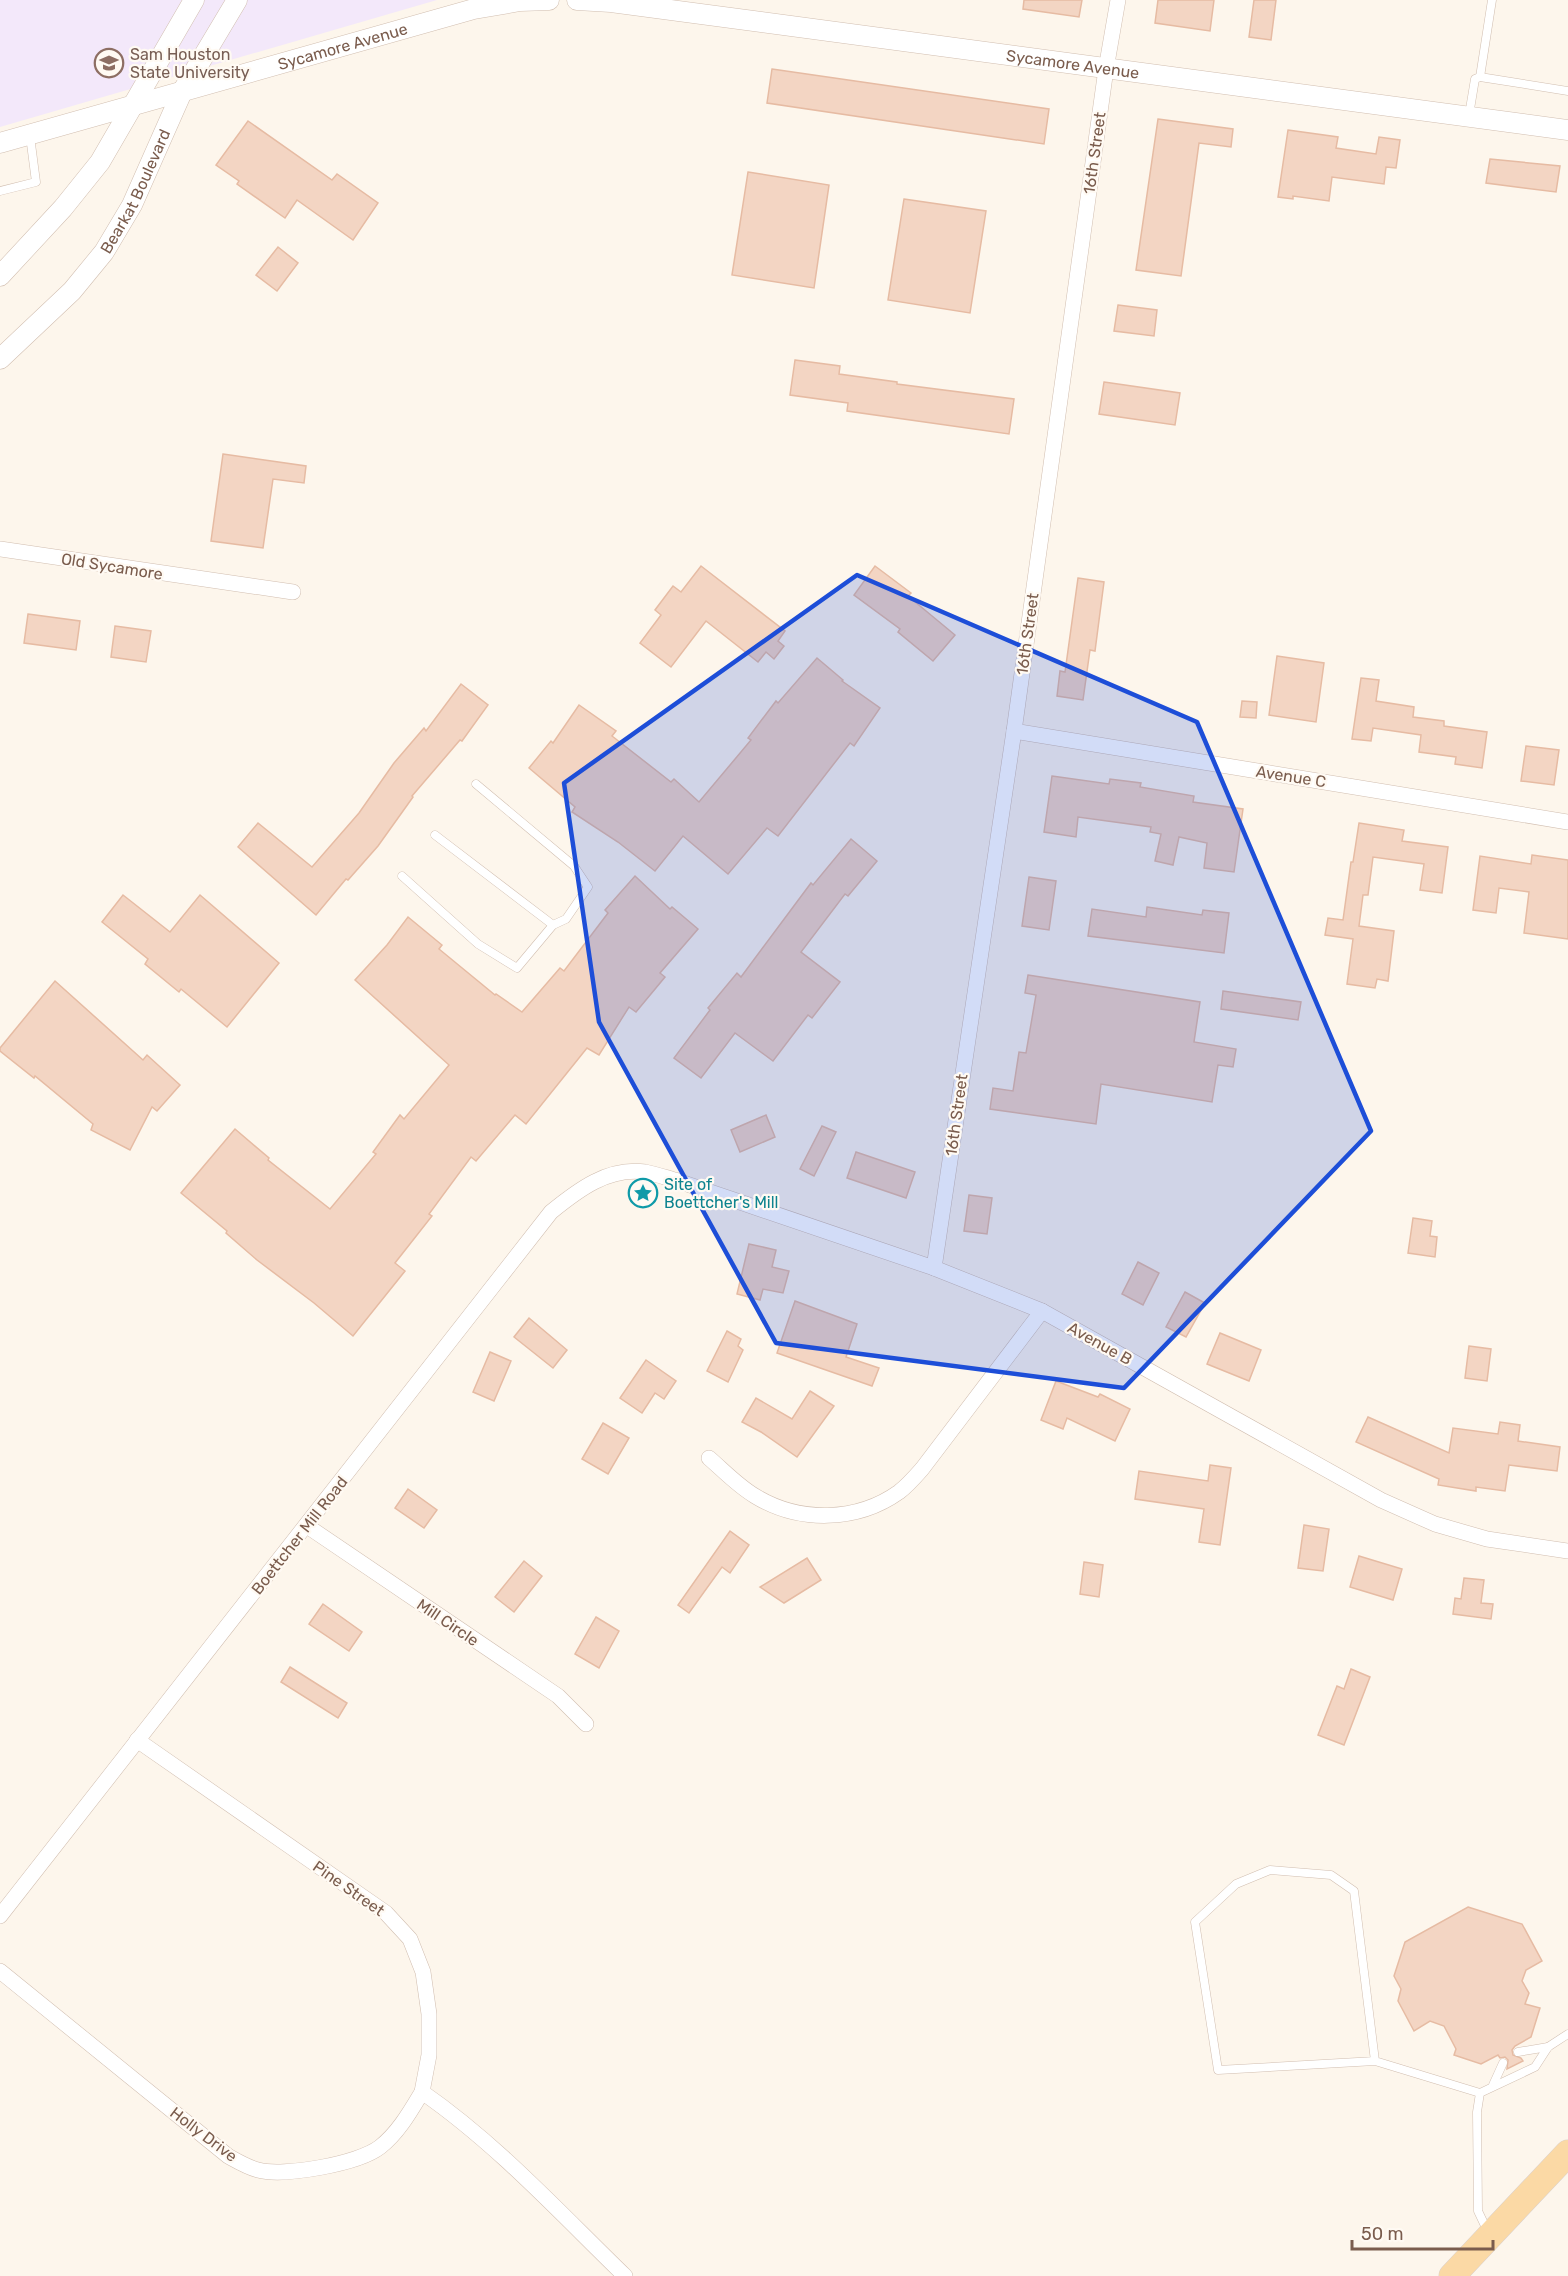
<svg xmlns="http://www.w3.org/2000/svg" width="1568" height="2276" viewBox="0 0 1568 2276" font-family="Rubik,sans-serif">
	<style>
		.education { fill: #f3e8fa }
		.building { fill: #f3d5c3; stroke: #e6bba3; stroke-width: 1.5 }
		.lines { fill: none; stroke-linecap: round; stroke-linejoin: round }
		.service-casing { stroke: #d1beb0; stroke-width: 9 }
		.minor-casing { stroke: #d1beb0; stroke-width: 16 }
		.tertiary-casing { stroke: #d1beb0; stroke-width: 21 }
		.primary-casing { stroke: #dad1cd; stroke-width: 27 }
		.service { stroke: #fff; stroke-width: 8 }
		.minor { stroke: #fff; stroke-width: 15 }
		.tertiary { stroke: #fff; stroke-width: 20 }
		.primary { stroke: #fbd9a5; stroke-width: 26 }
		.marked { fill: #1d4ed8; fill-opacity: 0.2; stroke: #1d4ed8; stroke-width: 4.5; stroke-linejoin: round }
		.labels { text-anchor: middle; stroke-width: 4.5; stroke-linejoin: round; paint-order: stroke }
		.street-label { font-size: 16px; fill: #7a5c4d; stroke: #fffaf3 }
		.education-label { font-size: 16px; fill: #785e54; stroke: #fffaf3; text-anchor: start }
		.culture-label { font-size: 16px; fill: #0d838f; stroke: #fffaf3; text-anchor: start }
	</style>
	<rect width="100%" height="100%" fill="#fdf6ec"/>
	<path class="education" d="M0 0H437L0 127Z"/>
	<g class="building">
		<path d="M1024 0H1082L1079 17 1023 9Z"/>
		<path d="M1158 0H1214L1210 31 1155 23Z"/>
		<path d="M1254 0H1276L1271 40 1249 37Z"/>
		<path d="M772 69 1049 109 1044 144 767 103Z"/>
		<path d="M1158 119 1233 129 1231 147 1199 143 1181 276 1136 270Z"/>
		<path d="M248 121 332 180 337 174 378 203 353 240 297 200 285 218 237 184 239 181 216 165Z"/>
		<path d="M1288 130 1338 137 1336 148 1376 154 1379 137 1400 140 1396 168 1386 167 1384 184 1332 177 1329 201 1293 196V199L1278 197Z"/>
		<path d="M1490 159 1560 166 1556 192 1486 183Z"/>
		<path d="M748 172 829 185 814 288 732 275Z"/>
		<path d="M904 199 986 211 970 313 888 300Z"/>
		<path d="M278 247 298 263 277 291 256 275Z"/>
		<path d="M1118 305 1157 310 1154 336 1114 331Z"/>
		<path d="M795 360 840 366 839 374 897 382V384L1014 399 1009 434 847 411 848 403 790 395Z"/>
		<path d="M1104 382 1180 393 1175 425 1099 414Z"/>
		<path d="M223 454 306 466 304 483 273 479 263 548 211 541Z"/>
		<path d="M701 566 785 631 778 641 784 646 774 659 766 652 758 662 706 621 671 667 640 643 661 615 655 610 673 586 681 592Z"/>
		<path d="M875 566 911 593 908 596 955 635 933 661 898 632 900 629 854 595Z"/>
		<path d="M1078 578 1104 582 1095 651 1090 650 1083 700 1057 696 1060 671 1065 672Z"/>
		<path d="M28 614 80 621 76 650 24 643Z"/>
		<path d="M115 626 151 631 146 662 111 657Z"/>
		<path d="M1277 656 1324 663 1316 722 1269 715Z"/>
		<path d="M817 658 843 680 842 681 880 708 854 746 850 743 778 836 767 828 728 874 683 836 655 871 618 842 572 812 575 807 529 768 551 741 553 743 579 705 616 731 612 736 671 782 674 779 699 802 751 740 748 738 776 701 778 703Z"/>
		<path d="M1361 678 1379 680 1376 701 1414 707 1413 717 1444 721V726L1487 732 1482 768 1455 764 1456 757 1419 752 1421 735 1373 728 1371 741 1352 739Z"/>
		<path d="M461 684 488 705 462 741 460 740 412 796 413 797 378 846 348 880 346 879 316 915 238 847 258 823 312 867 359 813 394 763 424 728 426 731Z"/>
		<path d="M1242 701 1257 702 1256 718 1240 717Z"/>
		<path d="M1526 746 1559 750 1554 785 1521 781Z"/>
		<path d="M1052 776 1109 784 1110 779 1141 783 1140 787 1194 796 1193 802 1243 809 1234 872 1204 868 1207 843 1179 837 1173 865 1155 861 1161 834 1150 832 1151 827 1078 817 1076 837 1044 832Z"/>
		<path d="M1359 823 1404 830 1402 841 1448 847 1442 893 1420 890 1424 864 1373 857 1368 895H1363L1359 926 1394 931 1388 981 1377 979 1375 988 1347 984 1353 939 1325 935 1328 918 1343 920 1351 862H1353Z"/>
		<path d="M851 839 877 861 848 896 845 894 801 952 840 982 812 1018 808 1015 773 1061 735 1033 701 1078 674 1058 710 1010 708 1008 737 973 741 977 811 883 813 885Z"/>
		<path d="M1532 855 1568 860V939L1524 933 1529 892 1499 888 1496 913 1473 910 1480 856 1531 864Z"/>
		<path d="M635 876 670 909 672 907 698 929 660 973 665 977 636 1012 629 1007 599 1055 587 1048 526 1124 515 1115 476 1161 471 1157 429 1214 432 1216 395 1263 405 1271 353 1336 314 1303 257 1260 226 1233 227 1231 181 1193 235 1129 269 1158 268 1160 330 1209 376 1154 373 1152 400 1115 404 1119 449 1065 355 980 387 945 408 917 442 945 439 949 495 995 496 994 522 1012 560 968 564 971 608 913 605 910Z"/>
		<path d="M1029 877 1056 881 1049 930 1022 926Z"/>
		<path d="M123 895 170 932 200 895 279 963 227 1027 181 989 179 992 145 964 148 959 102 922Z"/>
		<path d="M1147 907 1202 915 1203 910 1229 913 1224 953 1088 936 1092 909 1146 917Z"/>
		<path d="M1028 975 1200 1002 1194 1042 1236 1049 1233 1067 1218 1065 1212 1102 1101 1084 1096 1124 990 1109 993 1088 1013 1091 1019 1052 1026 1053 1036 995 1025 993Z"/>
		<path d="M55 981 143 1060 147 1055 180 1085 157 1111 152 1107 130 1150 91 1130 93 1124 35 1076 34 1078 0 1051V1048Z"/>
		<path d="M1223 991 1301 1002 1298 1020 1221 1009Z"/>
		<path d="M766 1115 775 1137 740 1152 731 1130Z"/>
		<path d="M822 1126 836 1132 814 1176 800 1169Z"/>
		<path d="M856 1152 915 1172 906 1198 847 1178Z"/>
		<path d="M969 1195 992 1198 987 1234 964 1231Z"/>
		<path d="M1413 1218 1432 1221 1430 1236 1437 1237 1435 1257 1408 1253Z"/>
		<path d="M749 1244 776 1250 772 1267 789 1271 783 1293 763 1289 760 1300 737 1294Z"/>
		<path d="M1138 1262 1159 1273 1143 1305 1122 1294Z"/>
		<path d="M1185 1292 1205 1303 1186 1337 1166 1327Z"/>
		<path d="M795 1301 857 1324 846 1357 879 1368 872 1386 777 1353Z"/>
		<path d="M529 1318 567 1350 553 1368 514 1337Z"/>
		<path d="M727 1331 741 1339 738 1346 743 1350 728 1382 707 1371Z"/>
		<path d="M1220 1333 1261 1350 1249 1381 1207 1364Z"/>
		<path d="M1469 1346 1491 1349 1487 1381 1465 1378Z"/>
		<path d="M490 1352 511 1361 494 1401 473 1392Z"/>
		<path d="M646 1360 676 1381 664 1399 655 1393 642 1413 620 1398Z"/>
		<path d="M1056 1381 1098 1397 1100 1394 1130 1409 1115 1441 1067 1418 1063 1429 1041 1420Z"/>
		<path d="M810 1391 834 1406 797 1457 761 1432 742 1422 756 1398 792 1419Z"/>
		<path d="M1368 1417 1449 1453 1453 1428 1498 1434 1500 1422 1520 1425 1518 1441 1560 1447 1557 1471 1509 1465 1505 1491 1476 1487V1491L1438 1485 1439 1479 1356 1442Z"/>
		<path d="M603 1423 629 1438 608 1474 582 1459Z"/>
		<path d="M1210 1465 1231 1468 1220 1545 1199 1542 1204 1509 1135 1499 1139 1471 1208 1481Z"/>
		<path d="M408 1489 437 1510 424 1528 395 1508Z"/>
		<path d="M1304 1525 1329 1529 1323 1571 1298 1568Z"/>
		<path d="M730 1531 749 1545 730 1573 722 1567 689 1613 678 1605Z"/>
		<path d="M1359 1556 1402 1569 1393 1600 1350 1587Z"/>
		<path d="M807 1558 821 1580 784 1603 760 1587Z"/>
		<path d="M524 1561 542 1576 514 1612 495 1597Z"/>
		<path d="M1084 1562 1103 1565 1099 1597 1080 1594Z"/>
		<path d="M1464 1578 1484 1580 1481 1603 1493 1604 1491 1619 1453 1614 1455 1598 1461 1599Z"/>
		<path d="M323 1604 362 1632 349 1651 309 1624Z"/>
		<path d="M596 1617 619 1631 599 1668 575 1654Z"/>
		<path d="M290 1667 347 1703 338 1718 281 1682Z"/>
		<path d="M1351 1669 1370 1677 1344 1745 1318 1735 1337 1686 1344 1689Z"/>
		<path d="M1468 1907 1522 1924 1542 1961 1526 1970 1522 1981 1529 1993 1525 2004 1540 2008 1531 2037 1515 2046 1512 2050 1513 2055 1521 2058 1523 2061 1507 2069 1508 2060 1505 2057 1500 2058 1498 2055 1481 2064 1454 2055 1456 2049 1444 2026 1430 2021 1414 2031 1398 2001 1401 1989 1394 1976 1405 1942Z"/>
	</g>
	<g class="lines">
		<g class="service-casing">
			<g id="service">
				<path d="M1480 77 1492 0"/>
				<path d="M1469 115 1475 79 1480 77 1568 91"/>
				<path d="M0 191 36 182 30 136"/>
				<path d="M435 835 553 925"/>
				<path d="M402 876 478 944 517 968 553 925 566 919 588 887 574 866 476 784"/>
				<path d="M1518 2052 1548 2047"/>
				<path d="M1375 2061 1354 1891 1331 1875 1270 1870 1236 1884 1195 1922 1218 2070 1375 2061 1480 2093"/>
				<path d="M1493 2085 1503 2063"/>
				<path d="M1488 2232 1478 2211 1477 2112 1480 2093 1535 2067 1548 2047 1568 2034"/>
			</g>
		</g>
		<g class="minor-casing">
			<g id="minor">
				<path d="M0 549 293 592"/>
				<path d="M1014 731 1568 822"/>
				<path d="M934 1268 1014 731 1106 69 1118 0"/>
				<path d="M709 1458C724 1471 738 1486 755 1496 799 1523 857 1522 899 1492 907 1486 915 1477 922 1469L1042 1311"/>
				<path d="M307 1526 558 1696 586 1724"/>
				<path d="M137 1740 386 1913 410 1939 423 1972 429 2014V2055L422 2092C497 2144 560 2213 625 2276"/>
				<path d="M0 1916 551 1212C578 1190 608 1167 645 1172 656 1174 667 1178 678 1181L934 1268 1042 1311 1381 1500 1435 1524 1487 1539 1568 1551"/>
				<path d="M0 1971 228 2156C237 2161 247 2167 258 2170 283 2177 358 2164 380 2147 398 2133 410 2112 422 2092"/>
			</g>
		</g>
		<g class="tertiary-casing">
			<g id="tertiary">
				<path id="s1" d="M577 0 611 2 1568 130"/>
				<path id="s2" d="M0 143 474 9 520 1 549 0"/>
				<path d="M0 276 63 208 100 162 194 0"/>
				<path id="s3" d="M0 359 72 291 104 252 132 205 182 92 237 0"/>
			</g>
		</g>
		<g class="primary-casing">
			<path id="primary" d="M1452 2276 1568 2153"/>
		</g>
		<use href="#service" class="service"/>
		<use href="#minor" class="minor"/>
		<use href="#tertiary" class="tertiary"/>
		<use href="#primary" class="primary"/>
	</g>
	<path class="marked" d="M857 575 1197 722 1371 1131 1124 1388 776 1343 599 1022 564 783Z"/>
	<defs>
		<g id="university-ring" transform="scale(1.5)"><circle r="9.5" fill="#fffaf3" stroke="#8d6e63" stroke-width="1.5"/><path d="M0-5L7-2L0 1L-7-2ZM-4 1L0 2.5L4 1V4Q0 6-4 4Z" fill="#8d6e63"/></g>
		<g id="sight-ring" transform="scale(1.5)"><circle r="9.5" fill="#fffaf3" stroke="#0f9aa8" stroke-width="1.5"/><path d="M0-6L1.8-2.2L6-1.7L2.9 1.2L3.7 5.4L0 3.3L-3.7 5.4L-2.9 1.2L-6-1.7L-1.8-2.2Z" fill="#0f9aa8"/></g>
	</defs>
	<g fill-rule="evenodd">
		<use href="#university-ring" x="109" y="63"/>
		<use href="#sight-ring" x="643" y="1193"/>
	</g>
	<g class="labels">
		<g class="street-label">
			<text dy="6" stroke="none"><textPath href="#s2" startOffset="356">Sycamore Avenue</textPath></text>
			<text dy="6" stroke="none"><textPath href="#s1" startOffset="500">Sycamore Avenue</textPath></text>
			<text transform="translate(1094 153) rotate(-82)" y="6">16th Street</text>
			<text dy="6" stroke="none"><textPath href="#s3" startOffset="218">Bearkat Boulevard</textPath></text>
			<text transform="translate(112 566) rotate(9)" y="6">Old Sycamore</text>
			<text transform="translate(1027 634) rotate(-82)" y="6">16th Street</text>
			<text transform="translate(1291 776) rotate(9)" y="6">Avenue C</text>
			<text transform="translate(956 1115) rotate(-82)" y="6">16th Street</text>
			<text transform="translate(1100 1343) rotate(29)" y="6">Avenue B</text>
			<text transform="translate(299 1535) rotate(-52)" y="6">Boettcher Mill Road</text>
			<text transform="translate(448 1622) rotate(34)" y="6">Mill Circle</text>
			<text transform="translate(349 1888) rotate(35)" y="6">Pine Street</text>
			<text transform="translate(204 2134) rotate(37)" y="6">Holly Drive</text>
		</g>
		<g class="education-label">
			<text x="130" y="60">Sam Houston<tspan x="130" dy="18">State University</tspan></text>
		</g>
		<g class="culture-label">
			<text x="664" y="1190">Site of<tspan x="664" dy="18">Boettcher's Mill</tspan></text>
		</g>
	</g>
	<path d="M1352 2240v9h141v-9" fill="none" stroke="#7a5c4d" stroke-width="3"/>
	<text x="1361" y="2240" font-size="18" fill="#7a5c4d" stroke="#fffaf3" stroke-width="4.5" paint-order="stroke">50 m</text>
</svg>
